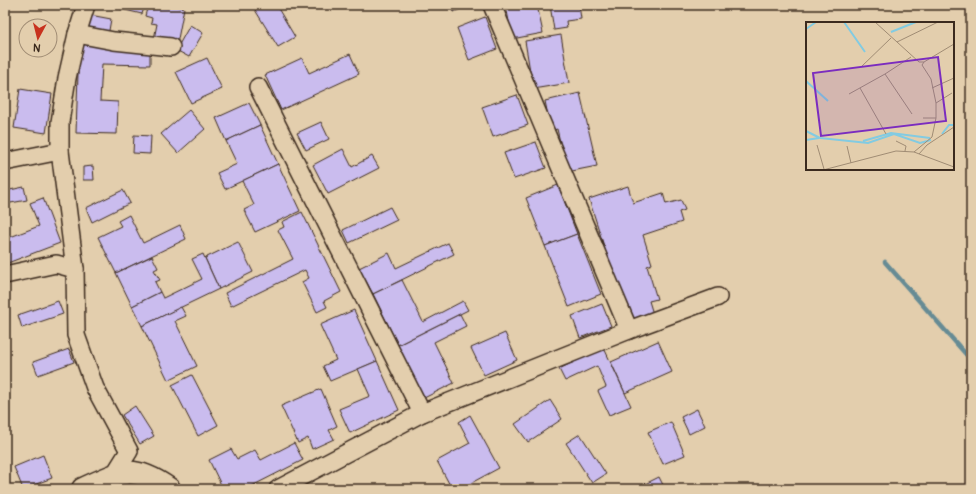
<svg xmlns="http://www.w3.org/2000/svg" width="976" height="494" viewBox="0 0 976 494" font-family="Pangolin,sans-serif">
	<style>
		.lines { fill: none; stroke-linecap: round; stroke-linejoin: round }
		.stream { stroke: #668b94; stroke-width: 4.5 }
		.building { fill: #cabcee; stroke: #3b2a1e }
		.minor-casing { stroke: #3b2a1e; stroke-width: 20 }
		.secondary-casing { stroke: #3b2a1e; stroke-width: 25 }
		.minor { stroke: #e3cead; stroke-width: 17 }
		.secondary { stroke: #e3cead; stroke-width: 22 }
		.inset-river { fill: none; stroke: #82cbe2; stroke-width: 2 }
		.inset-road { fill: none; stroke: #a08c74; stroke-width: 1 }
		.view { fill: #7b2cbf; fill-opacity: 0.15; stroke: #7b2cbf; stroke-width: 2 }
		.inset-edge { fill: none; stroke: #3b2a1e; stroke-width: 2 }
	</style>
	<rect width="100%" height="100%" fill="#e3cead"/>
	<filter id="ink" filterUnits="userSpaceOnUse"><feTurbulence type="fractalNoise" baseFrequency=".025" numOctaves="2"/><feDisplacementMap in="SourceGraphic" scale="8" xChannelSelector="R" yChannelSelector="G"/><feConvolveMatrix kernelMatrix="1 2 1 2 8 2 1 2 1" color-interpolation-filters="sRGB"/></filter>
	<g filter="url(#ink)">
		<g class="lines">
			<path class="stream" d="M885 262 971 360"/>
		</g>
		<g class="building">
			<path d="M108 5H145L142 14 108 6Z"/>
			<path d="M148 5H172L184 8 177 44 154 39 157 24 151 23 152 18 145 16Z"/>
			<path d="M252 5H276L295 37 278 47Z"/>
			<path d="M450 5H472L453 12Z"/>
			<path d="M506 5H537L543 33 512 39Z"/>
			<path d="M550 5H579L581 19 566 21 567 28 554 30Z"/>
			<path d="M90 15 111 19 108 36 86 33Z"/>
			<path d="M485 17 497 49 469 60 457 28Z"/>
			<path d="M190 25 203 33 189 57 176 50Z"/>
			<path d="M561 35 569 83 533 89 525 41Z"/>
			<path d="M79 44 150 47V65L102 64 100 101 118 102 117 134 76 133Z"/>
			<path d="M350 54 359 74 281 110 265 75 302 58 309 73Z"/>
			<path d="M207 58 222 89 191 103 176 72Z"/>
			<path d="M20 89 52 94 46 133 14 128Z"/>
			<path d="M580 93 597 166 567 172 557 129 551 131 545 101Z"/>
			<path d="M517 95 528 125 493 137 482 107Z"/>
			<path d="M249 103 260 125 226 141 216 118Z"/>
			<path d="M189 110 205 129 178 153 161 134Z"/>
			<path d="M321 122 329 139 306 150 297 133Z"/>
			<path d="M260 125 278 164 225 189 217 173 237 164 226 141Z"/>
			<path d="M134 135 151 136 150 154 133 153Z"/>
			<path d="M536 142 546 168 514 179 504 153Z"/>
			<path d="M343 149 352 167 372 156 379 168 328 194 313 165Z"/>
			<path d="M278 164 300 211 255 232 244 210 254 205 242 181Z"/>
			<path d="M93 166 94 180H83V167Z"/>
			<path d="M558 185 577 234 545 246 526 198Z"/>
			<path d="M628 186 633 203 663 193 666 204 681 200 685 210 679 212 682 222 643 235 652 264 647 266 657 299 649 301 653 314 628 322 589 199Z"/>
			<path d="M24 187 27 200 5 204V191Z"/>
			<path d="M123 190 130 203 92 222 86 208Z"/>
			<path d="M43 198 60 243 5 264V239L39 226 30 203Z"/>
			<path d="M390 207 397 220 349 243 343 230Z"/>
			<path d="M302 212 341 292 324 301 327 307 317 312 302 282 309 278 305 270 231 306 225 293 293 259 278 230 284 227 282 222Z"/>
			<path d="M129 215 143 243 180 225 186 239 116 273 98 237 121 226 118 221Z"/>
			<path d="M577 234 601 294 569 307 545 246Z"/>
			<path d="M238 242 253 272 219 289 205 258Z"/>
			<path d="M448 243 454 254 373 294 359 268 389 253 396 268Z"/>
			<path d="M203 254 219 289 142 326 132 306 160 292 163 298 202 279 192 259Z"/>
			<path d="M152 256 158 268 154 270 160 280 155 282 160 292 132 306 116 273Z"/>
			<path d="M402 280 423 322 463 301 468 310 398 345 373 294Z"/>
			<path d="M58 301 63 314 22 328 18 315Z"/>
			<path d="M602 304 611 326 580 338 572 316Z"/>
			<path d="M181 307 186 316 175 321 197 366 168 380 142 326Z"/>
			<path d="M354 310 377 361 330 381 323 366 336 360 320 325Z"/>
			<path d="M460 314 466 326 434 342 454 383 424 398 398 345Z"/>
			<path d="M505 333 517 360 484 375 471 348Z"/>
			<path d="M658 341 672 372 625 393 611 362Z"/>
			<path d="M604 348 631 406 609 415 598 391 606 387 597 366 565 381 559 369Z"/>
			<path d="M69 349 74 362 38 375 33 362Z"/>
			<path d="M377 361 399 410 350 433 339 409 370 396 358 369Z"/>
			<path d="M192 375 218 425 198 436 172 385Z"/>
			<path d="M321 389 337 426 329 430 334 439 312 449 308 438 298 443 281 406Z"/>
			<path d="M550 400 562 419 528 442 515 424Z"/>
			<path d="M135 406 154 436 140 444 122 415Z"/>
			<path d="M697 409 705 426 689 434 681 417Z"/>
			<path d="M470 415 499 468 460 489H452L437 461 470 443 459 422Z"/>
			<path d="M671 422 685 455 663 464 648 432Z"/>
			<path d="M580 434 606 474 592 483 566 443Z"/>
			<path d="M294 443 303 460 246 489H223L209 460 231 449 237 459 255 450 261 460Z"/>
			<path d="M43 455 52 478 23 489 14 467Z"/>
			<path d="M659 477 665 489H640L639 487Z"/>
		</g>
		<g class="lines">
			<g class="minor-casing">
				<g id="minor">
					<path d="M86 5 77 34 67 78 60 122V151L75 269 76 335 95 388 129 451 114 475"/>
					<path d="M492 5 629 330"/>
					<path d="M77 34 114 41 171 47"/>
					<path d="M258 87 422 413"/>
					<path d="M5 162 60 151"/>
					<path d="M5 275 56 264 75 269"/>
					<path d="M278 489 422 413 629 330 718 297"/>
				</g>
			</g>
			<g class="secondary-casing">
				<path id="secondary" d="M83 489C121 472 132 463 169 489"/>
			</g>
			<use href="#minor" class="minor"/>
			<use href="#secondary" class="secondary"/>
		</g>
	</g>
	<g transform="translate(806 22)">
		<rect width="148" height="148" fill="#e3cead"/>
		<path class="inset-river" d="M38 0 59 30M0 7 10 0M85 10 110 0M0 59 22 79M0 109 14 116M136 112 143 103H148M14 116 62 121 88 112 114 121 125 118M0 118 13 116M57 119 85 111 124 116"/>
		<path class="inset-road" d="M69 0 113 40H118L148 22M91 20 132 0M55 45 85 16M79 52 106 92M54 66 80 112M126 66 148 56M43 72 79 52 105 35M130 81 146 71M117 96H130M90 119 100 124 99 129M11 123 18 147M41 124 45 141M108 130 126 115 130 96V81L125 57 116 43 118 40M113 132 121 123 148 105M17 148 90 129 108 130 148 145"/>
		<path class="view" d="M132 35 140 99 15 114 7 51Z"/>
		<rect width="148" height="148" class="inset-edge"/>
	</g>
	<rect width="976" height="494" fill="none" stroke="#e3cead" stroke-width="20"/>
	<rect x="10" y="10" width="956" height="474" fill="none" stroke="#3b2a1e" stroke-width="1.5" filter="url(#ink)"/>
	<g transform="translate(38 38) rotate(187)"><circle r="19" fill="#e3cead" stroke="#a08c74"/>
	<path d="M0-3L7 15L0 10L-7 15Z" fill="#c8321e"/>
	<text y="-6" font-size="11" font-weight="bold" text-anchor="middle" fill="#3b2a1e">N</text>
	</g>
</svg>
